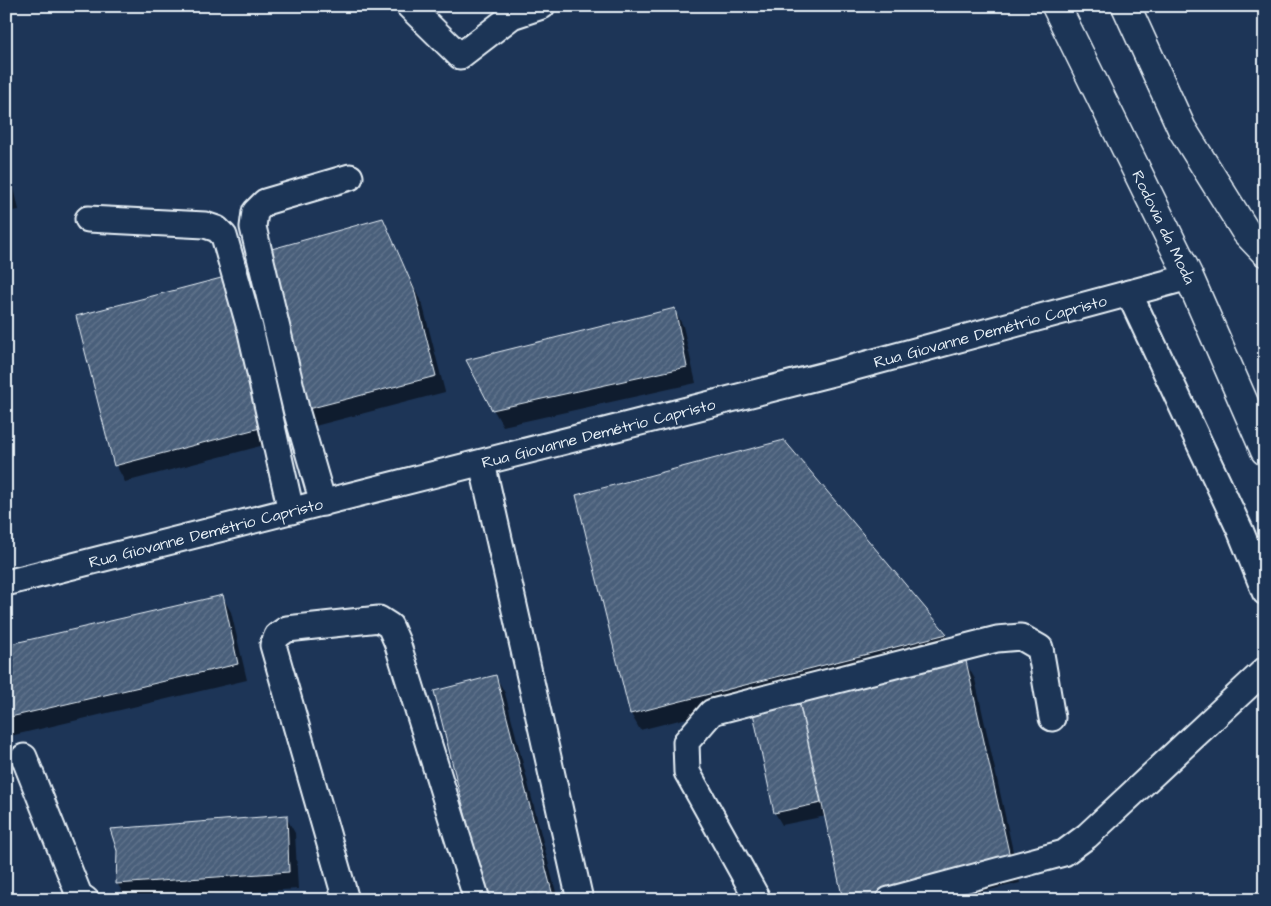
<svg xmlns="http://www.w3.org/2000/svg" width="1271" height="906" viewBox="0 0 1271 906" font-family="'Architects Daughter',sans-serif">
	<style>
		.shadow { fill: #0007 }
		.building { fill: url(#building-hatch); stroke: #e8f1f8 }
		.lines { fill: none; stroke-linecap: round; stroke-linejoin: round }
		.minor-casing { stroke: #e8f1f8; stroke-width: 29 }
		.highway-casing { stroke: #e8f1f8; stroke-width: 31 }
		.minor { stroke: #1d3557; stroke-width: 25 }
		.highway { stroke: #1d3557; stroke-width: 28 }
		.labels { text-anchor: middle; stroke-width: 4; stroke-linejoin: round; paint-order: stroke }
		.street-label { font-size: 16px; fill: #e8f1f8; stroke: #1d3557 }
	</style>
	<defs>
		<pattern id="building-hatch" width="6" height="6" patternUnits="userSpaceOnUse" patternTransform="scale(1.25)"><rect width="6" height="6" fill="#495e7a"/><path d="M-1 1l2-2M0 6l6-6M5 7l2-2" fill="none" stroke="#63768e"/></pattern>
	</defs>
	<rect width="100%" height="100%" fill="#1d3557"/>
	<filter id="ink" filterUnits="userSpaceOnUse"><feTurbulence type="fractalNoise" baseFrequency=".02" numOctaves="2"/><feDisplacementMap in="SourceGraphic" scale="10" xChannelSelector="R" yChannelSelector="G"/><feConvolveMatrix kernelMatrix="1 2 1 2 8 2 1 2 1" color-interpolation-filters="sRGB"/></filter>
	<g filter="url(#ink)">
		<g class="shadow">
			<path d="M1261 6H1265V22Z"/>
			<path d="M6 152 19 210 6 212Z"/>
			<path d="M382 220 423 306 445 392 315 426 305 410Z"/>
			<path d="M234 295 272 443 125 482 116 465Z"/>
			<path d="M674 309 683 326 696 383 503 426 493 409Z"/>
			<path d="M784 441 946 634 955 650 640 730 631 714Z"/>
			<path d="M222 596 231 612 247 680 6 737V647Z"/>
			<path d="M966 663 975 679 1020 883 944 900H845L826 816 782 825 775 813 754 714 799 704 802 709Z"/>
			<path d="M496 677 505 693 558 900H488Z"/>
			<path d="M286 817 295 833 298 889 127 900 117 883Z"/>
		</g>
		<g class="building">
			<path d="M383 218 414 289 436 376 304 410 268 250Z"/>
			<path d="M225 277 264 427 114 466 76 316Z"/>
			<path d="M675 308 687 367 492 410 466 360Z"/>
			<path d="M784 440 947 634 630 714 576 495Z"/>
			<path d="M223 595 238 664 6 718V645Z"/>
			<path d="M966 661 1012 866 864 900H843L799 700Z"/>
			<path d="M496 675 554 900H487L434 691Z"/>
			<path d="M799 702 821 803 774 813 753 713Z"/>
			<path d="M287 815 289 872 116 884 117 851 110 829Z"/>
		</g>
		<g class="lines">
			<g class="minor-casing">
				<g id="minor">
					<path d="M409 6 460 56 512 16 542 6"/>
					<path d="M88 219 205 225 217 229 224 236 250 328 291 511"/>
					<path d="M1129 293 1240 530 1265 592"/>
					<path d="M482 463 580 900"/>
					<path d="M323 503 297 413 253 227 255 212 265 202 350 177"/>
					<path id="s1" d="M6 583 837 372 1189 277"/>
					<path d="M24 757 79 895 86 900"/>
					<path d="M346 900 273 645 277 636 287 629 379 619 390 626 397 642 477 900"/>
					<path d="M758 900 687 772 686 742 712 712 997 639 1021 637 1040 648 1052 718"/>
					<path d="M889 900 1064 853 1087 836 1265 670"/>
				</g>
			</g>
			<g class="highway-casing">
				<g id="highway">
					<path id="s2" d="M1056 6 1189 277 1265 451"/>
					<path d="M1126 6 1182 129 1246 232 1265 252"/>
				</g>
			</g>
			<use href="#minor" class="minor"/>
			<use href="#highway" class="highway"/>
		</g>
	</g>
	<g class="labels">
		<g class="street-label">
			<text dy="6" stroke="none"><textPath href="#s2" startOffset="246">Rodovia da Moda</textPath></text>
			<text dy="6" stroke="none"><textPath href="#s1" startOffset="1016">Rua Giovanne Demétrio Capristo</textPath></text>
			<text dy="6" stroke="none"><textPath href="#s1" startOffset="611">Rua Giovanne Demétrio Capristo</textPath></text>
			<text dy="6" stroke="none"><textPath href="#s1" startOffset="206">Rua Giovanne Demétrio Capristo</textPath></text>
		</g>
	</g>
	<rect width="1271" height="906" fill="none" stroke="#1d3557" stroke-width="25"/>
	<rect x="12" y="12" width="1246" height="881" fill="none" stroke="#e8f1f8" stroke-width="2" filter="url(#ink)"/>
</svg>
